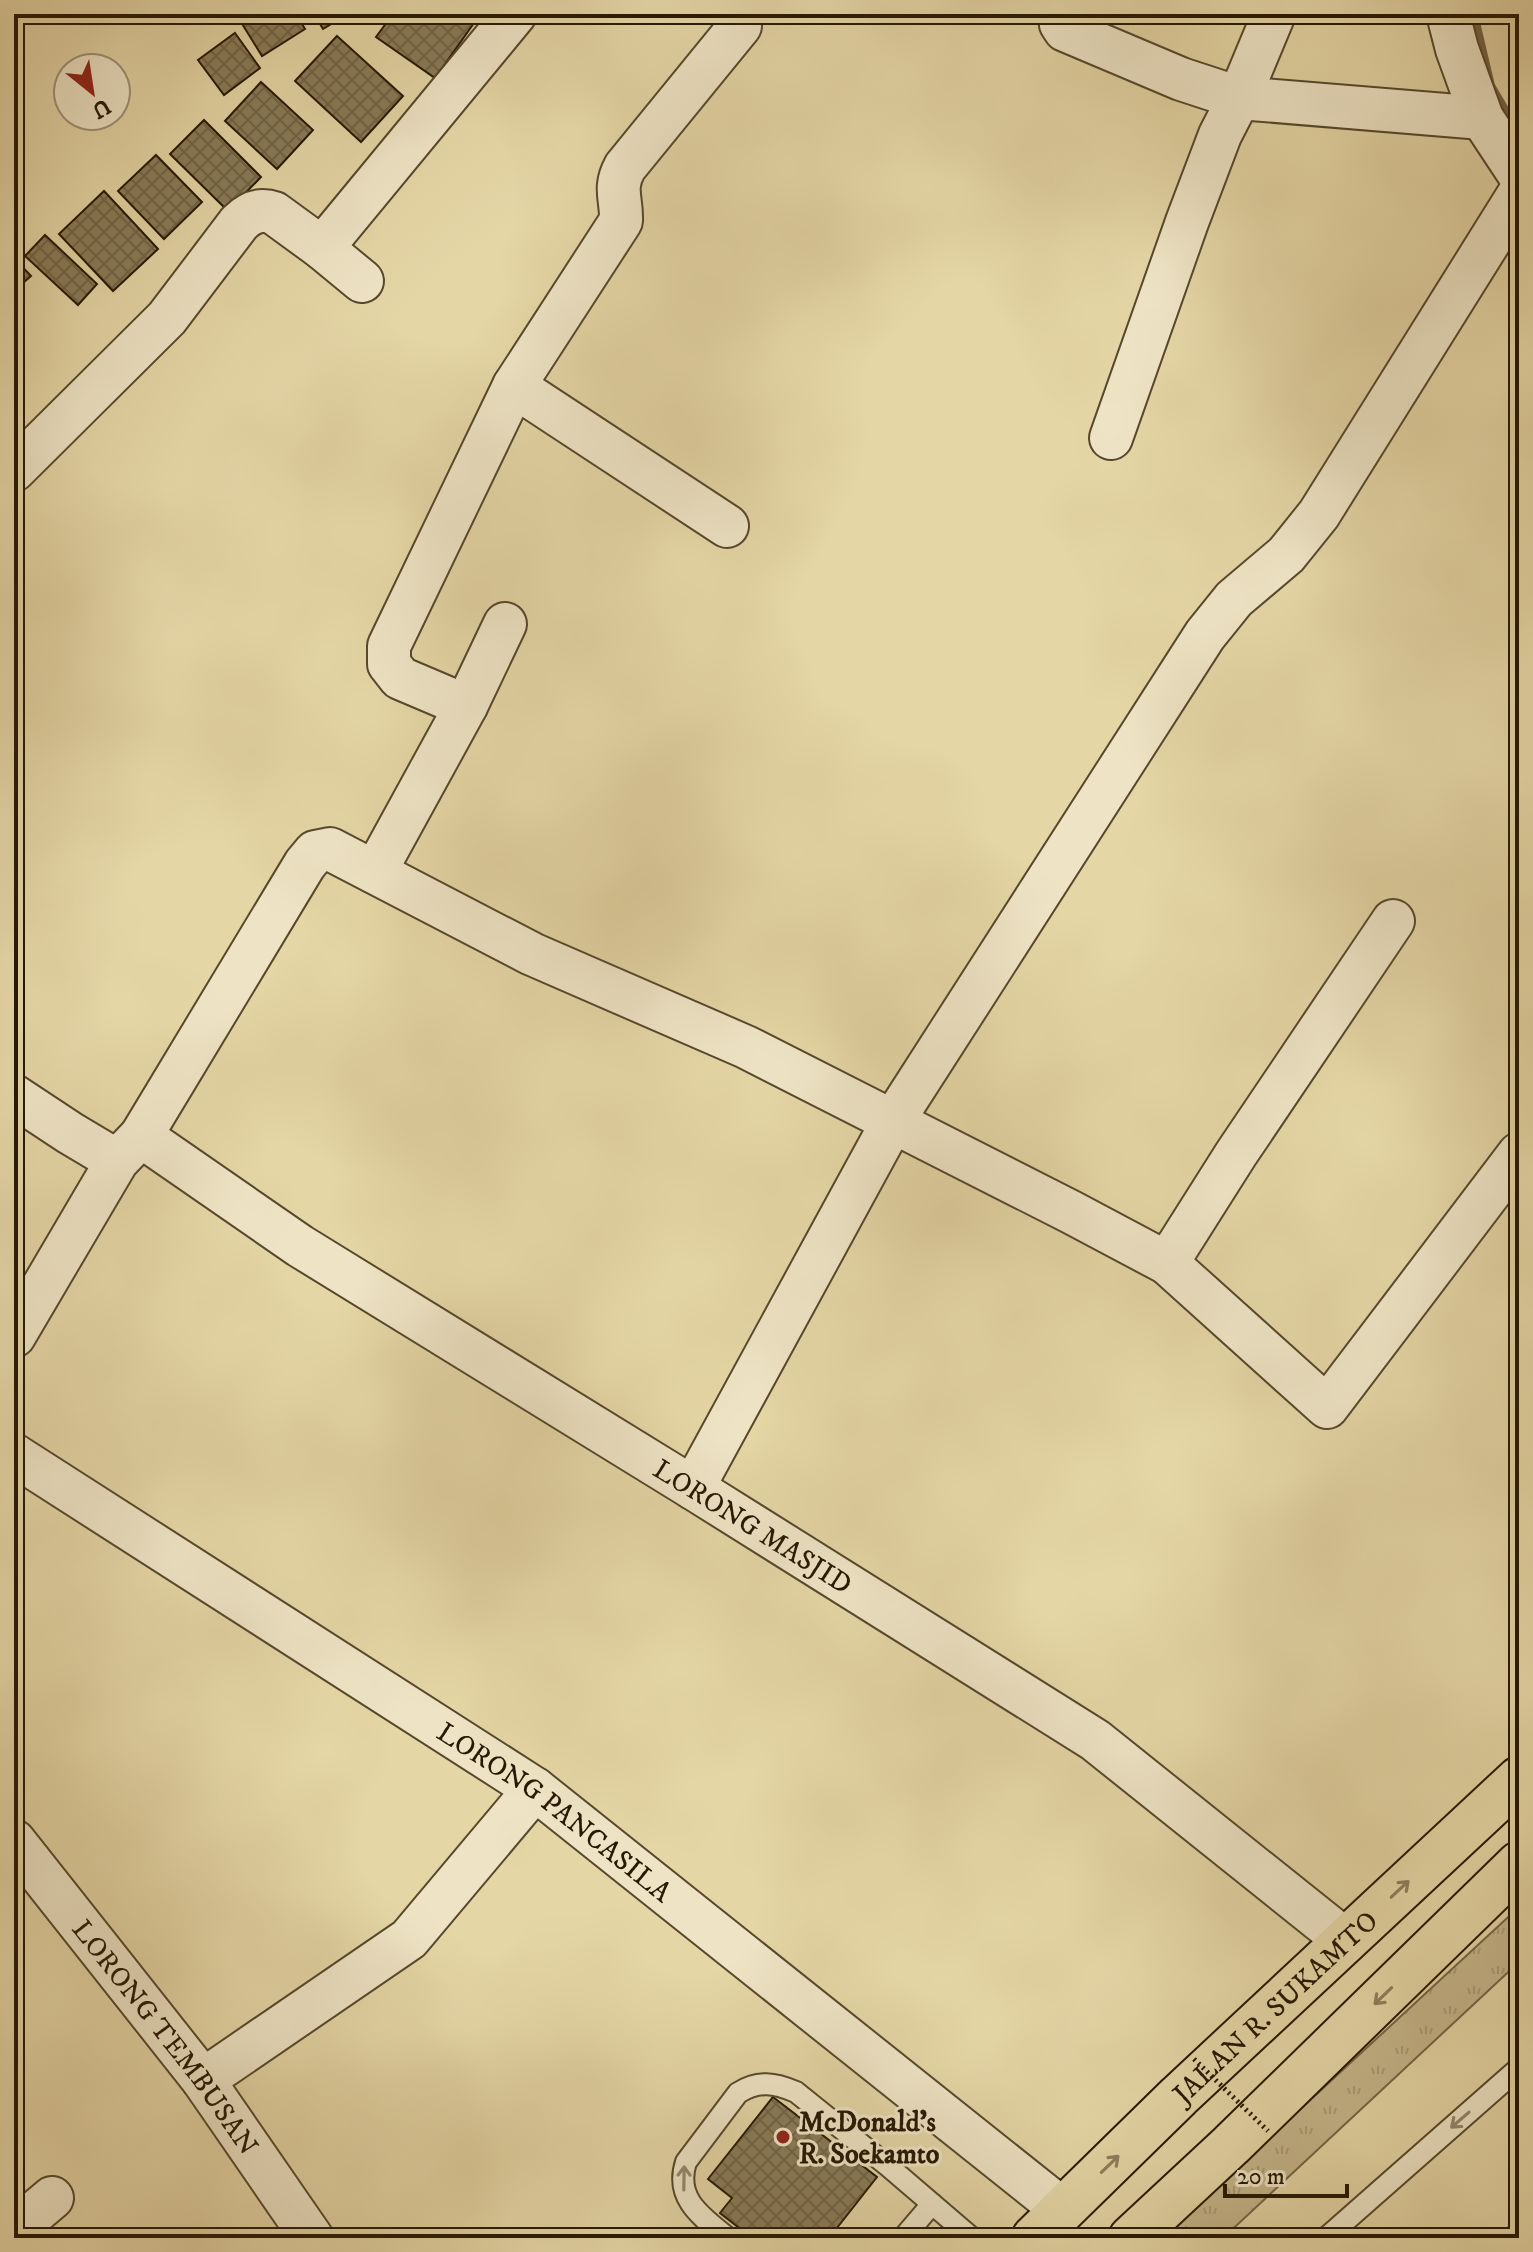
<svg xmlns="http://www.w3.org/2000/svg" width="1533" height="2252" viewBox="0 0 1533 2252" font-family="'IM FELL DW Pica',serif">
	<style>
		.grass { fill: url(#grass-tufts); stroke: #766746; stroke-width: 2 }
		.lines { fill: none; stroke-linecap: round; stroke-linejoin: round }
		.stream { stroke: #726344; stroke-width: 12 }
		.building { fill: url(#building-cross-hatch); stroke: #261803; stroke-width: 2 }
		.service-casing { stroke: #56482c; stroke-width: 24 }
		.minor-casing { stroke: #56482c; stroke-width: 46 }
		.trunk-casing { stroke: #261803; stroke-width: 48 }
		.service { stroke: #eee4c5; stroke-width: 20 }
		.minor { stroke: #eee4c5; stroke-width: 42 }
		.trunk { stroke: #e5d6a6; stroke-width: 44 }
		.path-bridge { stroke: #261803; stroke-width: 5; stroke-dasharray: 2 4; stroke-linecap: butt }
		.oneway { stroke: #8f805d }
		.oneway2 { stroke: #94886e }
		.poi-dot { fill: #8f2418; stroke: #eee4c5; stroke-width: 3 }
		.labels { text-anchor: middle; stroke-width: 6; stroke-linejoin: round; paint-order: stroke }
		.street-label { font-size: 28px; fill: #261803; stroke: #eee4c5 }
		.poi-label { font-size: 28px; font-weight: bold; fill: #261803; stroke: #eee4c5; text-anchor: start }
	</style>
	<defs>
		<pattern id="grass-tufts" width="24" height="20" patternUnits="userSpaceOnUse" patternTransform="scale(2)"><rect width="24" height="20" fill="#c5b68a"/><path d="M3 7l-1-3M5 7V3M7 7l1-3M15 17l-1-3M17 17v-4M19 17l1-3" fill="none" stroke="#a99c75"/></pattern>
		<pattern id="building-cross-hatch" width="8" height="8" patternUnits="userSpaceOnUse" patternTransform="scale(2)"><rect width="8" height="8" fill="#897b58"/><path d="M0 0l8 8M0 8l8-8" fill="none" stroke="#706447"/></pattern>
	</defs>
	<rect width="100%" height="100%" fill="#e5d6a6"/>
	<filter id="stains"><feTurbulence type="fractalNoise" baseFrequency=".0025" numOctaves="4"/><feColorMatrix values="0 0 0 0 .2 0 0 0 0 .09 0 0 0 0 .02 0 0 0 .5 -.17"/></filter>
	<radialGradient id="worn" r=".72"><stop offset=".6" stop-color="#630" stop-opacity="0"/><stop offset="1" stop-color="#630" stop-opacity=".3"/></radialGradient>
	<path class="grass" d="M1519 1907V1962L1223 2238H1161Z"/>
	<g class="lines">
		<path class="stream" d="M1472 14 1489 86 1519 137"/>
	</g>
	<g class="building">
		<path d="M236 14H296L305 29 262 56Z"/>
		<path d="M314 14H348L323 29Z"/>
		<path d="M393 14H461L474 23 435 78 376 37Z"/>
		<path d="M235 33 260 68 224 95 198 60Z"/>
		<path d="M337 36 403 96 361 142 295 81Z"/>
		<path d="M261 82 313 130 277 169 225 121Z"/>
		<path d="M204 120 261 177 228 211 170 154Z"/>
		<path d="M156 155 202 202 164 239 118 191Z"/>
		<path d="M104 191 158 249 113 291 59 234Z"/>
		<path d="M45 235 97 284 78 305 25 256Z"/>
		<path d="M14 258 31 276 14 291Z"/>
		<path d="M773 2097 877 2177 829 2238H752L720 2213 732 2198 708 2179Z"/>
		<path d="M1519 2217V2238H1497Z"/>
	</g>
	<g class="lines">
		<g class="service-casing">
			<g id="service">
				<path d="M728 2238C702 2217 674 2199 686 2162L738 2093C758 2080 775 2083 796 2092L888 2166 972 2238"/>
				<path d="M903 2238 932 2204"/>
				<path d="M1326 2238 1519 2068"/>
			</g>
		</g>
		<g class="minor-casing">
			<g id="minor">
				<path d="M1065 14 1061 24 1065 30 1181 79 1239 98 1482 118"/>
				<path d="M1448 14 1457 49 1482 118 1519 174"/>
				<path d="M322 248 515 14"/>
				<path d="M514 386 727 526"/>
				<path d="M1111 438 1187 222 1220 135 1239 98 1274 14"/>
				<path d="M14 470 167 318 239 223C249 213 260 208 274 213L322 248 362 281"/>
				<path d="M466 706 400 678 389 664V646L514 386 621 221C622 199 613 189 625 167L740 26"/>
				<path d="M375 872 466 706 505 624"/>
				<path d="M14 1096 70 1133 117 1161"/>
				<path id="s1" d="M141 1136 300 1246 693 1488 1095 1740 1345 1940"/>
				<path d="M1167 1263 1236 1154 1393 921"/>
				<path d="M14 1336 117 1161 141 1136 305 864 315 852 330 849 532 954 746 1047 1071 1212 1167 1263 1327 1407 1519 1154"/>
				<path id="s2" d="M14 1455 535 1789 1063 2210"/>
				<path d="M693 1488 893 1121 1205 635 1234 599 1286 555 1319 514 1519 194"/>
				<path id="s3" d="M14 1841 203 2080 312 2238"/>
				<path d="M203 2080 409 1939 535 1789"/>
				<path d="M14 2230 52 2198"/>
			</g>
		</g>
		<g class="trunk-casing">
			<g id="trunk">
				<path id="s4" d="M1034 2238 1179 2096 1519 1779"/>
				<path d="M1131 2238 1231 2145 1519 1864"/>
			</g>
		</g>
		<use href="#service" class="service"/>
		<use href="#minor" class="minor"/>
		<use href="#trunk" class="trunk"/>
		<path class="path-bridge" d="M1194 2059 1268 2131"/>
	</g>
	<defs><path id="oneway-shaft" d="M-6 0H5M1.5-3L5.5 0L1.5 3" fill="none" stroke-width="1.6" stroke-linecap="round" stroke-linejoin="round" transform="scale(2)"/></defs>
	<g class="oneway">
		<use href="#oneway-shaft" transform="translate(1400 1889) rotate(-43)"/>
		<use href="#oneway-shaft" transform="translate(1383 1996) rotate(136)"/>
		<use href="#oneway-shaft" transform="translate(1110 2164) rotate(-44)"/>
	</g>
	<g class="oneway2">
		<use href="#oneway-shaft" transform="translate(1460 2120) rotate(139)"/>
		<use href="#oneway-shaft" transform="translate(684 2178) rotate(-89)"/>
	</g>
	<circle class="poi-dot" cx="783" cy="2137" r="8"/>
	<g class="labels">
		<g class="street-label">
			<text dy="10" stroke="none"><textPath href="#s1" startOffset="726">LORONG MASJID</textPath></text>
			<text dy="10" stroke="none"><textPath href="#s2" startOffset="648">LORONG PANCASILA</textPath></text>
			<text dy="10" stroke="none"><textPath href="#s4" startOffset="334">JALAN R. SUKAMTO</textPath></text>
			<text dy="10" stroke="none"><textPath href="#s3" startOffset="248">LORONG TEMBUSAN</textPath></text>
		</g>
		<g class="poi-label">
			<text x="799" y="2131">McDonald's<tspan x="799" dy="32">R. Soekamto</tspan></text>
		</g>
	</g>
	<rect width="1533" height="2252" fill="none" stroke="#e5d6a6" stroke-width="48"/>
	<rect x="16" y="16" width="1501" height="2220" fill="none" stroke="#261803" stroke-width="4"/>
	<rect x="24" y="24" width="1485" height="2204" fill="none" stroke="#261803" stroke-width="2"/>
	<g transform="translate(92 92) rotate(150)"><circle r="38" fill="#eee4c5" stroke="#9e9277" stroke-width="2"/>
	<path d="M0-6L14 30L0 20L-14 30Z" fill="#8f2418"/>
	<text y="-12" font-size="22" font-weight="bold" text-anchor="middle" fill="#261803">U</text>
	</g>
	<path d="M1225 2184v12h122v-12" fill="none" stroke="#261803" stroke-width="4"/>
	<text x="1237" y="2184" font-size="24" fill="#261803" stroke="#eee4c5" stroke-width="6" paint-order="stroke">20 m</text>
	<rect width="100%" height="100%" filter="url(#stains)"/>
	<rect width="100%" height="100%" fill="url(#worn)"/>
</svg>
